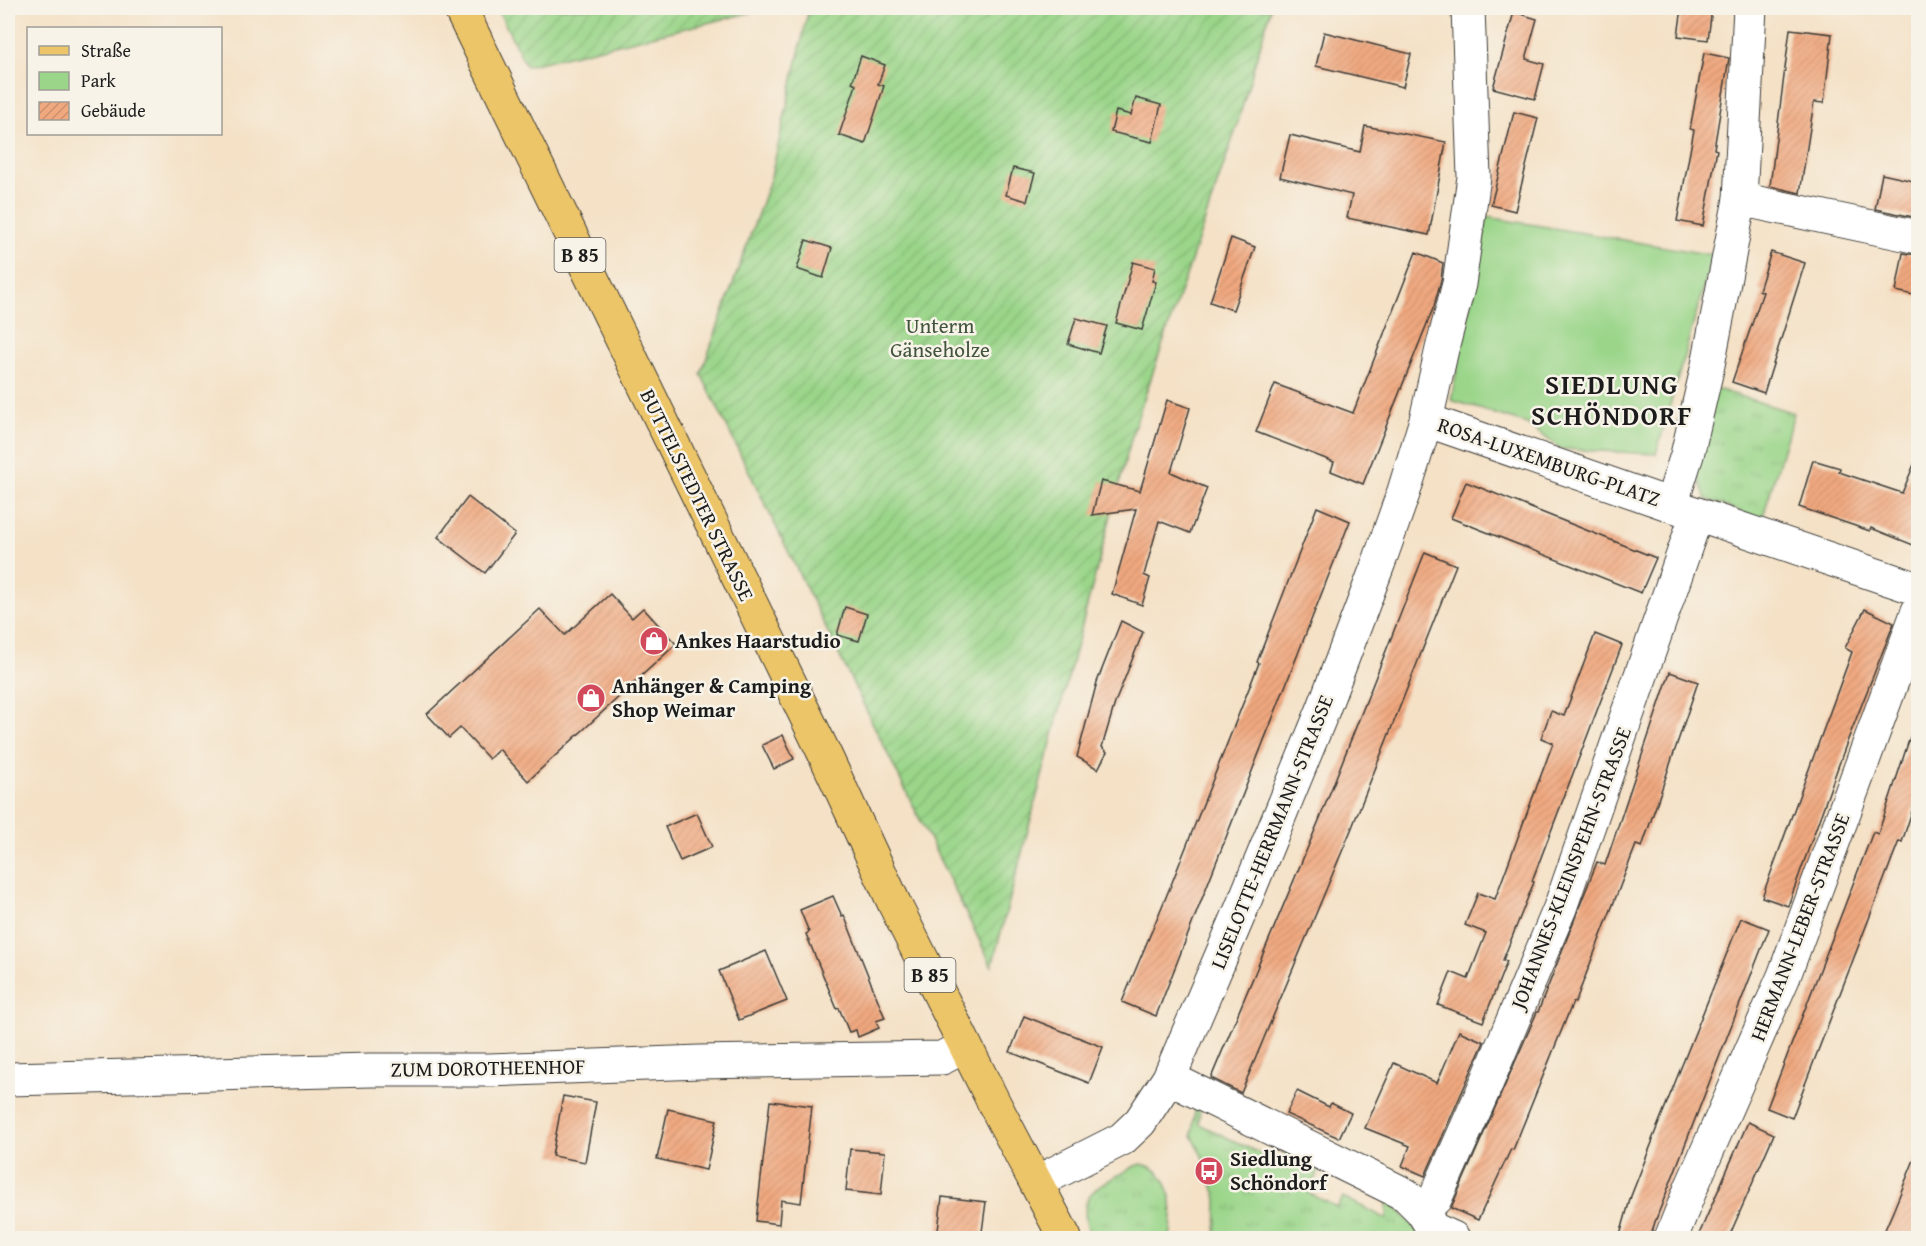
<svg xmlns="http://www.w3.org/2000/svg" width="1926" height="1246" viewBox="0 0 1926 1246" font-family="'Gentium Book Plus',serif">
	<style>
		.grass { fill: url(#grass-tufts); stroke: #5b7852; stroke-width: 1.5 }
		.park { fill: #9ad589; stroke: #5b7852; stroke-width: 1.5 }
		.garden { fill: url(#garden-furrows); stroke: #5b7852; stroke-width: 1.5 }
		.building { fill: url(#building-hatch) }
		.lines { fill: none; stroke-linecap: round; stroke-linejoin: round }
		.minor-casing { stroke: #3c3a36; stroke-width: 35 }
		.major-casing { stroke: #3c3a36; stroke-width: 35 }
		.minor { stroke: #fff; stroke-width: 33 }
		.major { stroke: #edc569; stroke-width: 33 }
		.labels { text-anchor: middle; stroke-width: 5; stroke-linejoin: round; paint-order: stroke }
		.shield { fill: #f7f3e8; stroke: #5e5c59; stroke-width: 1.5 }
		.shield-label { font-size: 20px; font-weight: bold; fill: #1c1c1c }
		.park-label { font-size: 21px; fill: #42543d; stroke: #f7f3e8 }
		.street-label { font-size: 21px; fill: #1c1c1c; stroke: #f7f3e8 }
		.poi-label { font-size: 21px; font-weight: bold; fill: #1c1c1c; stroke: #f7f3e8; text-anchor: start }
		.district-label { font-size: 27px; font-weight: bold; letter-spacing: 1.5px; fill: #1c1c1c; stroke: #f7f3e8 }
	</style>
	<defs>
		<pattern id="grass-tufts" width="24" height="20" patternUnits="userSpaceOnUse" patternTransform="scale(1.5)"><rect width="24" height="20" fill="#9ad589"/><path d="M3 7l-1-3M5 7V3M7 7l1-3M15 17l-1-3M17 17v-4M19 17l1-3" fill="none" stroke="#84b676"/></pattern>
		<pattern id="garden-furrows" width="10" height="10" patternUnits="userSpaceOnUse" patternTransform="scale(1.5)"><rect width="10" height="10" fill="#9ad589"/><path d="M-1 1l2-2M0 10L10 0M9 11l2-2" fill="none" stroke="#84b676"/></pattern>
		<pattern id="building-hatch" width="6" height="6" patternUnits="userSpaceOnUse" patternTransform="scale(1.5)"><rect width="6" height="6" fill="#f0a87f"/><path d="M-1 1l2-2M0 6l6-6M5 7l2-2" fill="none" stroke="#cd906d"/></pattern>
	</defs>
	<rect width="100%" height="100%" fill="#f7f3e8"/>
	<filter id="ink" filterUnits="userSpaceOnUse"><feTurbulence type="fractalNoise" baseFrequency=".0167" numOctaves="2"/><feDisplacementMap in="SourceGraphic" scale="12" xChannelSelector="R" yChannelSelector="G"/><feConvolveMatrix kernelMatrix="1 2 1 2 8 2 1 2 1" color-interpolation-filters="sRGB"/></filter>
	<filter id="wash" filterUnits="userSpaceOnUse"><feTurbulence type="fractalNoise" baseFrequency=".008" numOctaves="4" result="noise"/><feDisplacementMap in="SourceGraphic" scale="24" xChannelSelector="R" yChannelSelector="G"/><feGaussianBlur stdDeviation="1.35" result="paint"/><feColorMatrix in="noise" values="0 0 0 0 0 0 0 0 0 0 0 0 0 0 0 0 0 1.4 0 .05"/><feComposite in="paint" operator="in"/></filter>
	<g filter="url(#wash)">
		<rect width="100%" height="100%" fill="#f4e1c6"/>
		<g class="grass">
			<path d="M1714 388 1794 413 1762 520 1706 499 1695 470Z"/>
			<path d="M1196 1102 1200 1104 1199 1124 1284 1165V1145L1321 1165 1308 1193 1337 1207 1343 1197 1387 1219V1199L1426 1238H1216L1217 1199 1205 1162 1192 1135Z"/>
			<path d="M1141 1164C1174 1169 1174 1213 1170 1238H1091C1073 1191 1098 1187 1135 1166Z"/>
		</g>
		<path class="park" d="M1487 217 1713 255 1656 454 1561 449 1527 424 1451 400Z"/>
		<g class="garden">
			<path d="M497 8H770L526 66Z"/>
			<path d="M809 8H1271L1235 132 1134 428 992 966 701 374 771 177Z"/>
		</g>
		<g id="blocks">
			<g class="building">
				<path d="M1682 8H1712L1708 40 1678 36Z"/>
				<path d="M1514 12 1537 19 1526 59 1544 64 1535 99 1493 88Z"/>
				<path d="M1790 29 1832 34 1824 103 1814 102 1800 193 1770 186Z"/>
				<path d="M1324 32 1411 54 1403 87 1316 66Z"/>
				<path d="M1704 53 1729 58 1714 149 1717 150 1703 226 1677 221 1694 130 1690 129Z"/>
				<path d="M861 56 885 65 878 84 884 86 865 144 839 135 856 85 852 83Z"/>
				<path d="M1136 98 1161 105 1152 142 1111 132 1116 111 1131 115Z"/>
				<path d="M1514 112 1538 118 1515 211 1491 205Z"/>
				<path d="M1365 126 1446 142 1429 235 1347 218 1352 195 1280 177 1290 135 1360 152Z"/>
				<path d="M1013 168 1035 173 1027 201 1006 195Z"/>
				<path d="M1882 174 1918 182V218L1875 209Z"/>
				<path d="M1231 238 1255 247 1233 310 1210 302Z"/>
				<path d="M806 240 832 248 823 278 797 269Z"/>
				<path d="M1416 252 1443 263 1441 280 1434 306 1363 484 1331 471 1334 462 1256 432 1275 384 1353 413Z"/>
				<path d="M1771 252 1805 263 1764 393 1732 382 1763 292 1759 290Z"/>
				<path d="M1903 253 1918 255V296L1896 291Z"/>
				<path d="M1133 262 1155 268 1152 281 1156 282 1142 330 1116 323Z"/>
				<path d="M1076 318 1107 326 1099 353 1068 344Z"/>
				<path d="M1167 400 1190 408 1171 472 1207 488 1190 533 1159 521 1144 575 1150 578 1142 605 1112 594 1136 509 1092 515 1101 481 1140 491Z"/>
				<path d="M1918 455V547L1871 528 1870 531 1799 507 1813 460 1840 468 1839 472 1902 493Z"/>
				<path d="M1466 482 1656 558 1641 593 1451 518Z"/>
				<path d="M468 497 515 534 485 573 438 537Z"/>
				<path d="M1317 507 1350 521 1156 1016 1122 1002 1171 885 1259 663 1257 662Z"/>
				<path d="M1425 552 1456 565 1351 830 1241 1093 1211 1078 1320 818Z"/>
				<path d="M610 594 632 618 643 608 676 644 528 781 499 749 489 759 460 728 449 738 427 714 540 609 565 635Z"/>
				<path d="M845 607 867 614 859 641 837 635Z"/>
				<path d="M1865 609 1894 623 1847 742 1788 906 1762 897 1852 652 1845 648Z"/>
				<path d="M1121 621 1143 632 1115 703 1102 747 1107 752 1098 769 1077 757 1097 682Z"/>
				<path d="M1595 634 1622 645 1532 881 1534 882 1503 960 1507 961 1483 1022 1438 1005 1451 972 1468 979 1486 933 1465 925 1478 893 1495 899 1553 743 1541 738 1551 711 1564 716Z"/>
				<path d="M1670 672 1698 682 1642 847 1636 845 1575 1003 1573 1002 1513 1150 1511 1149 1478 1220 1451 1208 1537 1012H1538L1597 862 1605 865Z"/>
				<path d="M1914 725H1918V793L1902 842 1899 841 1792 1118 1767 1108 1873 832 1878 834Z"/>
				<path d="M783 735 794 759 774 769 762 745Z"/>
				<path d="M697 813 712 847 680 861 665 827Z"/>
				<path d="M833 896 842 916 844 915 885 1018 876 1021 879 1028 858 1037 856 1030 849 1032 839 1008 837 1009 806 934 809 932 800 910Z"/>
				<path d="M1741 918 1769 929 1655 1222 1650 1239H1619L1631 1196 1653 1140H1652Z"/>
				<path d="M766 951 787 1001 739 1020 719 971Z"/>
				<path d="M1024 1016 1103 1047 1089 1083 1010 1052Z"/>
				<path d="M1459 1031 1484 1042 1425 1176 1402 1166 1410 1146 1365 1128 1394 1063 1437 1083Z"/>
				<path d="M1297 1091 1329 1107 1331 1103 1351 1113 1339 1138 1286 1114Z"/>
				<path d="M563 1096 596 1102 585 1162 552 1156Z"/>
				<path d="M770 1101 812 1106 801 1203 781 1200 779 1224 756 1221Z"/>
				<path d="M668 1109 717 1120 706 1170 657 1159Z"/>
				<path d="M1748 1122 1774 1134 1728 1239H1697Z"/>
				<path d="M850 1149 885 1152 881 1195 846 1191Z"/>
				<path d="M1918 1150V1239H1881L1894 1209Z"/>
				<path d="M942 1197 986 1202 981 1239H937Z"/>
			</g>
		</g>
	</g>
	<g filter="url(#ink)">
		<use href="#blocks" fill-opacity="0" stroke="#3c3a36" stroke-width="1.5"/>
		<g class="lines">
			<g class="minor-casing">
				<g id="minor">
					<path d="M1740 199 1918 237"/>
					<path d="M1426 420 1697 514 1918 589"/>
					<path d="M1671 505 1687 455 1708 365 1740 199 1750 8"/>
					<path d="M1169 1078 1406 1195 1422 1211 1433 1229 1453 1238"/>
					<path d="M8 1079 371 1070H489L700 1062 942 1058 965 1046"/>
					<path d="M1037 1182 1122 1139 1140 1122 1169 1078 1238 917 1323 710 1379 562 1404 491 1426 420 1442 349 1459 284 1474 177 1468 8"/>
					<path d="M1422 1211 1435 1199 1487 1082 1560 908 1697 514"/>
					<path d="M1671 1238 1691 1188 1784 976 1918 611"/>
				</g>
			</g>
			<g class="major-casing">
				<path id="major" d="M460 8 826 757 895 905 995 1105 1065 1238"/>
			</g>
			<use href="#minor" class="minor"/>
			<use href="#major" class="major"/>
		</g>
	</g>
	<defs>
		<g id="shop-disc" transform="scale(1.5)"><circle r="9.5" fill="#d1495b" stroke="#f7f3e8"/><path d="M-5-2.5h2.3a2.7 3.5 0 0 1 5.4 0H5L5.5 6h-11ZM-1.5-2.5h3a1.5 2.3 0 0 0-3 0Z" fill="#fff"/></g>
		<g id="bus-disc" transform="scale(1.5)"><circle r="9.5" fill="#d1495b" stroke="#f7f3e8"/><path d="M-5-6H5V4H4V6H2V4H-2V6H-4V4H-5ZM-3.5-4V0h7V-4ZM-3.5 1.2v1.5H-2V1.2ZM2 1.2v1.5H3.5V1.2Z" fill="#fff"/></g>
	</defs>
	<g fill-rule="evenodd">
		<use href="#shop-disc" x="654" y="641"/>
		<use href="#shop-disc" x="591" y="698"/>
		<use href="#bus-disc" x="1209" y="1171"/>
	</g>
	<g class="labels">
		<g class="shield">
			<rect x="554.5" y="238" width="51" height="34" rx="4.5"/>
			<rect x="904.5" y="958" width="51" height="34" rx="4.5"/>
		</g>
		<g class="shield-label">
			<text x="580" y="262">B 85</text>
			<text x="930" y="982">B 85</text>
		</g>
		<g class="park-label">
			<text x="940" y="333">Unterm<tspan x="940" dy="24">Gänseholze</tspan></text>
		</g>
		<g class="street-label">
			<text transform="translate(1549 462) rotate(19)" y="7">ROSA-LUXEMBURG-PLATZ</text>
			<text transform="translate(697 495) rotate(64)" y="7">BUTTELSTEDTER STRASSE</text>
			<text transform="translate(1272 832) rotate(-68)" y="7">LISELOTTE-HERRMANN-STRASSE</text>
			<text transform="translate(1571 868) rotate(-69)" y="7">JOHANNES-KLEINSPEHN-STRASSE</text>
			<text transform="translate(1800 927) rotate(-69)" y="7">HERMANN-LEBER-STRASSE</text>
			<text transform="translate(488 1068) rotate(-1)" y="7">ZUM DOROTHEENHOF</text>
		</g>
		<g class="poi-label">
			<text x="675" y="648">Ankes Haarstudio</text>
			<text x="612" y="693">Anhänger &amp; Camping<tspan x="612" dy="24">Shop Weimar</tspan></text>
			<text x="1230" y="1166">Siedlung<tspan x="1230" dy="24">Schöndorf</tspan></text>
		</g>
		<g class="district-label">
			<text x="1612" y="394">SIEDLUNG<tspan x="1612" dy="31">SCHÖNDORF</tspan></text>
		</g>
	</g>
	<rect width="1926" height="1246" fill="none" stroke="#f7f3e8" stroke-width="30"/>
	<rect x="27" y="27" width="195" height="108" fill="#f7f3e8" stroke="#9f9d96" stroke-width="1.5"/>
	<rect x="39" y="46" width="30" height="9" fill="#edc569" stroke="#9f9d96" stroke-width="1.5"/>
	<text x="81" y="57" font-size="18" fill="#1c1c1c">Straße</text>
	<rect x="39" y="72" width="30" height="18" fill="#9ad589" stroke="#9f9d96" stroke-width="1.5"/>
	<text x="81" y="87" font-size="18" fill="#1c1c1c">Park</text>
	<rect x="39" y="102" width="30" height="18" fill="url(#building-hatch)" stroke="#9f9d96" stroke-width="1.5"/>
	<text x="81" y="117" font-size="18" fill="#1c1c1c">Gebäude</text>
</svg>
